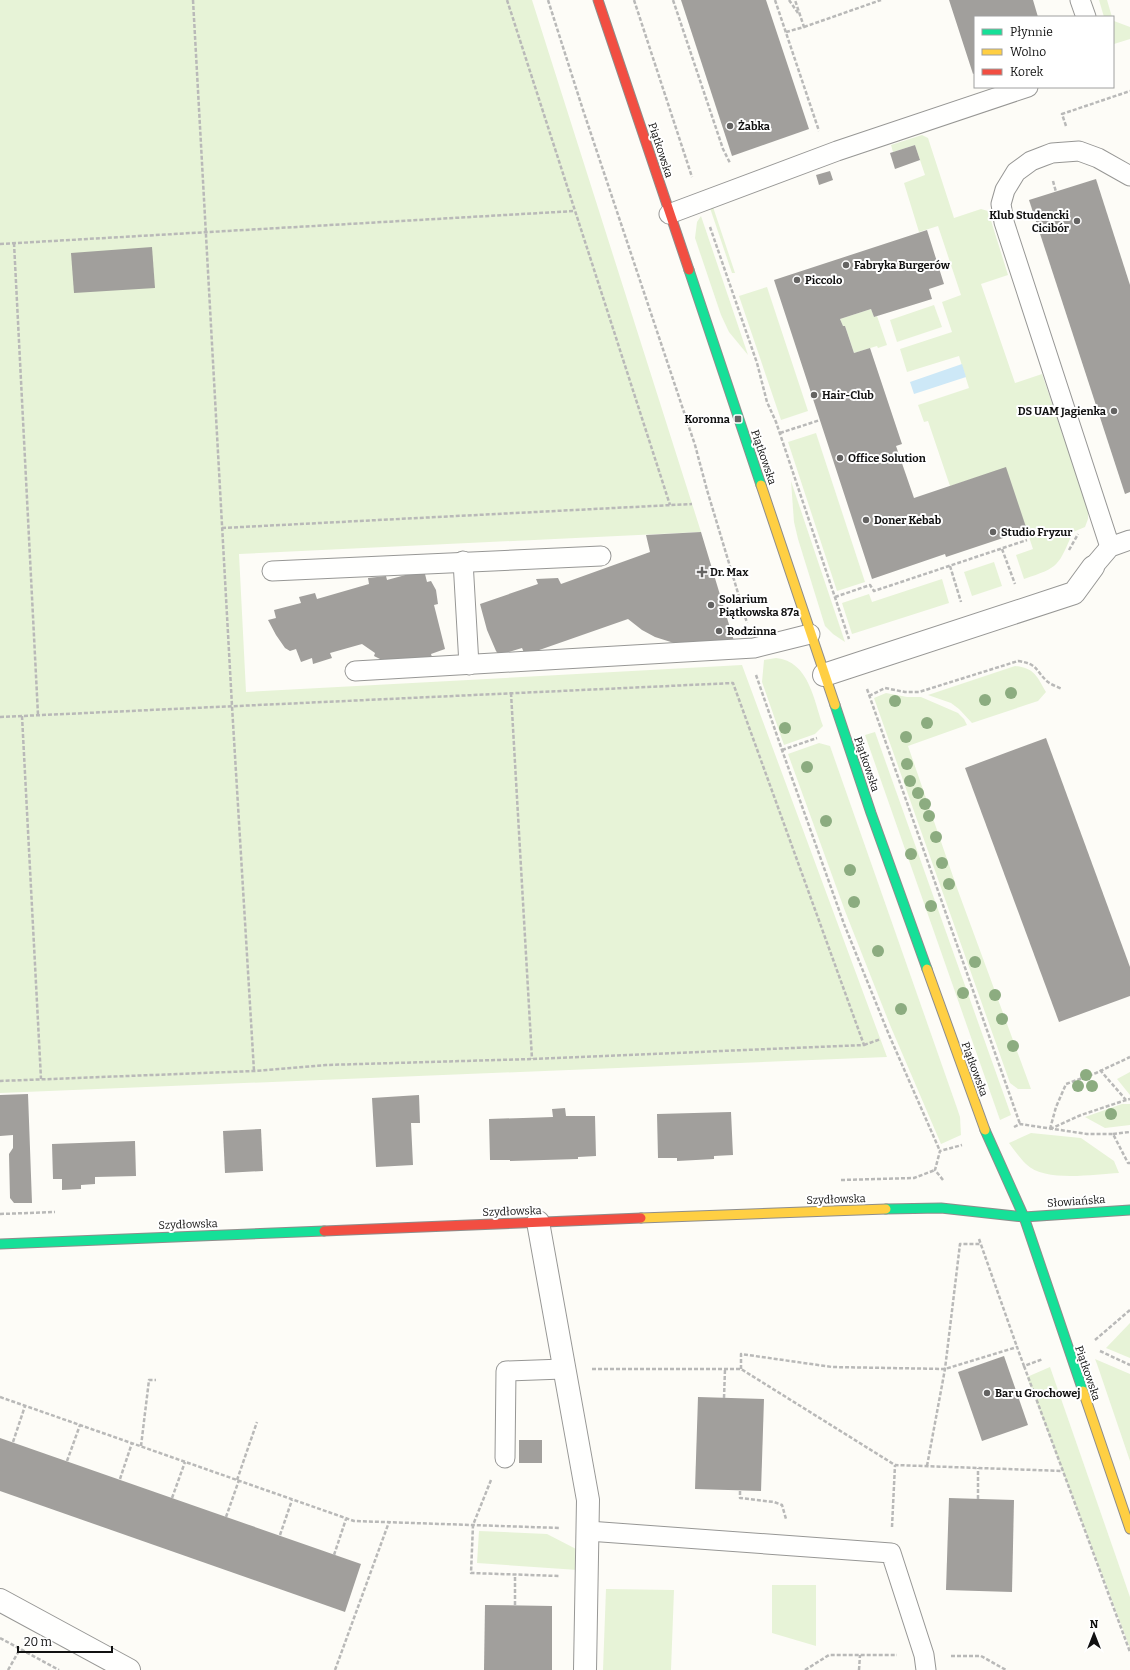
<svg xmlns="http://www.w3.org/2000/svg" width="1130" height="1670" viewBox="0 0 1130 1670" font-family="Bitter,serif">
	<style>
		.green { fill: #e7f3d7 }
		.water { fill: #cde8f7 }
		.building { fill: #a19f9c }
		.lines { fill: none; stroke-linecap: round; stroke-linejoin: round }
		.lane-casing { stroke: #979795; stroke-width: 21 }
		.street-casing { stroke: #979795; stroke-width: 24 }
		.fast-casing { stroke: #8e8d8b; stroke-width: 11 }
		.slow-casing { stroke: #8e8d8b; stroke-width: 11 }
		.jam-casing { stroke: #8e8d8b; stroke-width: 11 }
		.path { stroke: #b9b9b8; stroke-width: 2.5; stroke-dasharray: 4 2; stroke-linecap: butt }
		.lane { stroke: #fffffe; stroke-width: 19 }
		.street { stroke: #fffffe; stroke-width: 22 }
		.fast { stroke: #16e098; stroke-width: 9 }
		.slow { stroke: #ffcf43; stroke-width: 9 }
		.jam { stroke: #f24e42; stroke-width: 9 }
		.tree { fill: #8cac80 }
		.poi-dot { fill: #646362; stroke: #fff; stroke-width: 1.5 }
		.labels { text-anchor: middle; stroke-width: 4; stroke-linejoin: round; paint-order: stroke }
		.poi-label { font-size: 11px; font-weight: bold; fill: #111; stroke: #fff; text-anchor: start }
		.street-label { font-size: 11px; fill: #111; stroke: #fff }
	</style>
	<rect width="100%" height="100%" fill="#fdfcf7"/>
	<g class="green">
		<path d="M0 0H532L701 532 239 554 246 692 742 665 887 1057 0 1093Z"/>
		<path d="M1099 0H1107L1112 17H1104Z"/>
		<path d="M1113 20 1114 21 1130 27V39L1114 44Z"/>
		<path d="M922 135 928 138 954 218 981 209 988 211 1008 275 981 284 1015 383 1042 374 1088 509V519L1085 527 1073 532C1058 566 1060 567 1024 579L1016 555 1033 549 1006 468 950 486 928 421 924 422 918 405 969 388 959 356 907 372 900 349 952 332 942 302 961 295 938 226 919 232 904 183 925 175 915 145 893 152 891 145Z"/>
		<path d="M713 207 735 273H732L710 208Z"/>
		<path d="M701 216 748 355 729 332 721 315 695 238 697 222Z"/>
		<path d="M767 287 808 411 781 420 739 296Z"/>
		<path d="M934 305 942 327 897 342 890 320Z"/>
		<path d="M871 309 874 317 877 316 887 345 878 348 877 346 854 353 845 326H843L840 319Z"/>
		<path d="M816 433 865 582 837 591 788 442Z"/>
		<path d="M791 481 845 642 833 634 825 626 798 539 794 522Z"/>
		<path d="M994 562 1002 586 972 596 964 572Z"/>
		<path d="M942 579 949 603 852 634 842 603 869 594 872 602Z"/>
		<path d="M776 658C809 661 814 701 823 726L815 734 784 745 762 682 764 660Z"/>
		<path d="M1015 666C1035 668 1037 677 1046 692L1038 701 972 723 959 709 951 703 928 695Z"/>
		<path d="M886 693 907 697H921L958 713 964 719 967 725 908 746 957 888 1031 1089H1018L1010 1083 874 698Z"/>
		<path d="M875 732 1011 1115 1000 1120 865 735Z"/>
		<path d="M819 743 830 746 957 1108 960 1117 961 1135 941 1144 890 1025 845 911 788 754Z"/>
		<path d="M1130 1072V1095L1117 1079Z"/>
		<path d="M1122 1104H1130V1125L1105 1128 1085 1117Z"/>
		<path d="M1031 1133 1081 1138 1114 1161 1119 1173C1094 1174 1045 1183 1026 1164 1020 1158 1014 1150 1009 1143Z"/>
		<path d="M1130 1323V1358L1106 1348Z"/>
		<path d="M1095 1359 1130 1374V1461L1097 1364Z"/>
		<path d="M1050 1367 1130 1597V1648L1027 1377Z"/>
		<path d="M479 1531 547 1534 578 1550V1570L477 1563Z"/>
		<path d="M772 1585H816V1646L772 1633Z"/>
		<path d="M606 1589 674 1590 671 1670H603Z"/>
	</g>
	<path class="water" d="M962 364 966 377 914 394 910 382Z"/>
	<g class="building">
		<path d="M681 0H766L809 129 732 156Z"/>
		<path d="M949 0H1033L1038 17H975V73L973 74Z"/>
		<path d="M915 145 920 160 895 169 890 153Z"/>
		<path d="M830 171 833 180 819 185 816 175Z"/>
		<path d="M1096 179 1130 285V492L1125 494 1029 200Z"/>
		<path d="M927 230 944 284 929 289 932 299 874 317 871 309 840 319 843 326H845L854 353 870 348 902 444 896 446 914 498 1006 467 1027 530 946 557 945 554 872 579 774 280Z"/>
		<path d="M152 247 155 288 74 293 71 253Z"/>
		<path d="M701 532 734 641 674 643 655 637 642 630 628 619 525 655 522 648 499 655 496 651 487 630 480 604 538 584 536 579 558 578 561 584 650 552 646 535Z"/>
		<path d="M424 570 427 582 431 581 436 590 438 604 434 605 445 649 431 654 432 657 417 662 416 658 384 661 374 656 375 653 362 644 330 653 332 658 313 664 312 658 301 662 296 649 290 651 285 648 276 635 268 620 276 618 274 610 301 603 299 597 315 593 317 599 369 584 368 578 386 576 387 580Z"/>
		<path d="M1046 738 1130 967V996L1059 1022 965 768Z"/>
		<path d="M28 1094 32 1203H14L10 1198 9 1154 13 1148V1135L0 1136V1095Z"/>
		<path d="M419 1095 420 1123H411L413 1165 376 1167 372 1098Z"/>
		<path d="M565 1108 566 1116H595L596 1156 578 1157V1159L510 1161V1160H490L489 1119 553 1117 552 1109Z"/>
		<path d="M731 1112 733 1155 714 1156V1159L696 1160 677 1161V1158H658L657 1114Z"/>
		<path d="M261 1129 263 1171 225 1173 223 1131Z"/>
		<path d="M135 1141 136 1176 95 1177V1184L81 1185V1189L62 1190V1179H53L52 1144Z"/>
		<path d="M1004 1356 1028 1425 982 1441 958 1372Z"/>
		<path d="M698 1397 764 1399 761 1491 695 1489Z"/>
		<path d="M0 1438 361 1564 345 1612 0 1491Z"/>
		<rect x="519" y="1440" width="23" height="23"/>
		<path d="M949 1498 1014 1500 1012 1592 946 1590Z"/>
		<path d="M485 1605 552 1606V1670H484Z"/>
	</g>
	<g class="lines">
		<g class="lane-casing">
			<g id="lane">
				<path d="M1080 0 1086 17"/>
				<path d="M669 214 837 151 1028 87"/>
				<path d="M1110 547 1004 222 1001 204 1005 190 1016 172 1031 161 1044 156 1052 153 1079 151 1098 158 1130 176"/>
				<path d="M463 561 469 665"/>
				<path d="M1093 567 1110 547 1130 540"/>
				<path d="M272 571 601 556"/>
				<path d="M355 671 754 648 810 634"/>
				<path d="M505 1458 506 1371 563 1369"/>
				<path d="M588 1531 891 1553 924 1655 926 1670"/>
			</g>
		</g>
		<g class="street-casing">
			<g id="street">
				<path d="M824 675 1074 593 1093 567"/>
				<path d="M538 1222 588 1500 585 1670"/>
				<path d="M0 1600 129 1670"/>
			</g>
		</g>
		<g class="fast-casing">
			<g id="fast">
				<path d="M689 270 761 485"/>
				<path d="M835 705 871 813 927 969"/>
				<path d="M985 1130 1024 1217 1083 1391"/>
				<path d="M886 1209 941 1208 1024 1217 1130 1210"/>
				<path d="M0 1244 324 1231"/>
			</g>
		</g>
		<g class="slow-casing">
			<g id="slow">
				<path d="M761 485 835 705"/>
				<path d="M927 969 985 1130"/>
				<path d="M641 1218 886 1209"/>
				<path d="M1083 1391 1130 1529"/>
			</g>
		</g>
		<g class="jam-casing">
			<g id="jam">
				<path d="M598 0 689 270"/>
				<path d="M324 1231 641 1218"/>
			</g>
		</g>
		<g class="path">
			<path d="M193 0 232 706 254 1071"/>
			<path d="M507 0 670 505"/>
			<path d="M548 0 583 110 695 445 707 490 747 623"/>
			<path d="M634 0 692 177"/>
			<path d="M673 0 723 149 730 163"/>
			<path d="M775 0 819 131"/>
			<path d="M789 0 798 13"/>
			<path d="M804 27 881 0"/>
			<path d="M786 32 804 27 795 0"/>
			<path d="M1066 126 1062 114 1130 91"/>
			<path d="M1053 181 1056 192"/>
			<path d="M710 227 757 363 767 402 776 422 849 639"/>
			<path d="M14 243 38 715"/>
			<path d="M0 244 575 211"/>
			<path d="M780 433 820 420"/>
			<path d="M222 528 692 504"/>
			<path d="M1002 549 1015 584"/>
			<path d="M1069 550 1078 534"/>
			<path d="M950 566 961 602"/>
			<path d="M835 597 870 585 874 591 1027 540"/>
			<path d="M756 675 782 750 844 924 889 1035 940 1151"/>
			<path d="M867 689 1020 1124"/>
			<path d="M511 693 532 1059"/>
			<path d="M869 696 885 688 905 692H919L1018 661C1039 664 1035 671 1048 682 1052 685 1058 687 1062 689"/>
			<path d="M22 716 41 1079"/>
			<path d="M0 717 733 683 864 1045 532 1059 326 1065 254 1071 0 1081"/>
			<path d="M782 750 817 738"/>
			<path d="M864 1045 881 1039"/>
			<path d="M1100 1070 1126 1100 1130 1099"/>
			<path d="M1014 1127 1020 1124 1087 1134H1113L1128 1163H1130"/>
			<path d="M1050 1129 1056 1107 1066 1084 1096 1073 1130 1057"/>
			<path d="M1050 1129 1081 1115 1126 1100"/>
			<path d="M1113 1134 1130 1132"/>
			<path d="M841 1180 914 1178 935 1170"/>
			<path d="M943 1180 935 1170 940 1151 962 1145"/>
			<path d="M0 1214 55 1212"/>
			<path d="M979 1239 1017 1347"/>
			<path d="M1095 1340 1130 1310"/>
			<path d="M1100 1351 1130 1365"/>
			<path d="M1024 1366 1130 1652"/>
			<path d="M592 1369H741L895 1465 1062 1471"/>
			<path d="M741 1369V1354L832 1367 945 1369 1017 1347 1024 1366 1043 1359"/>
			<path d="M0 1397 354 1521 560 1528"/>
			<path d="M724 1398 725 1369"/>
			<path d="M13 1442 25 1406"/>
			<path d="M141 1446 149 1380H156"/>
			<path d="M67 1461 80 1425"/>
			<path d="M927 1466 945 1369 960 1244H981"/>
			<path d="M120 1479 132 1443"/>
			<path d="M237 1480 257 1422"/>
			<path d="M491 1480 473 1525 471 1573 559 1576"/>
			<path d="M740 1491V1498L774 1502 782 1505 786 1519"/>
			<path d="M172 1498 185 1462"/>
			<path d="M978 1499V1468"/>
			<path d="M226 1517 239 1480"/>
			<path d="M892 1527 895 1465"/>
			<path d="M280 1535 292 1500"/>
			<path d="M334 1555 346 1519"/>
			<path d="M515 1605V1574"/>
			<path d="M0 1638 59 1670"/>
			<path d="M951 1656H981L1006 1670"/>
			<path d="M8 1670 20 1649"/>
			<path d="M335 1670 389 1522"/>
			<path d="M805 1670 829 1655H897"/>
			<path d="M859 1670 860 1655"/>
		</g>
		<use href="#lane" class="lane"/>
		<use href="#street" class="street"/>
		<use href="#fast" class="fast"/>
		<use href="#slow" class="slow"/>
		<use href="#jam" class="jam"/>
	</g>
	<g class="tree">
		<circle cx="1011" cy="693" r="6"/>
		<circle cx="985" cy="700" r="6"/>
		<circle cx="895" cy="701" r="6"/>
		<circle cx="927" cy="723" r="6"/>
		<circle cx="785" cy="728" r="6"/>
		<circle cx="906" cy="737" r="6"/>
		<circle cx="907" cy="764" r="6"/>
		<circle cx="807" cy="767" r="6"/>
		<circle cx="910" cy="781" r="6"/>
		<circle cx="918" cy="793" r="6"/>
		<circle cx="925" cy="804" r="6"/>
		<circle cx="929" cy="816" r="6"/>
		<circle cx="826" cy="821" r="6"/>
		<circle cx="936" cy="837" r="6"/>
		<circle cx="911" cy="854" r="6"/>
		<circle cx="942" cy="863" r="6"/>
		<circle cx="850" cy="870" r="6"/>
		<circle cx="949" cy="884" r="6"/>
		<circle cx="854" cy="902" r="6"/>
		<circle cx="931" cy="906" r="6"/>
		<circle cx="878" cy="951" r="6"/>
		<circle cx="975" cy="962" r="6"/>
		<circle cx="963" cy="993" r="6"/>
		<circle cx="995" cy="995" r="6"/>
		<circle cx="901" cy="1009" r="6"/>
		<circle cx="1002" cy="1019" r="6"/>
		<circle cx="1013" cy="1046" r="6"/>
		<circle cx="1086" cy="1075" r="6"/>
		<circle cx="1078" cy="1086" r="6"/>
		<circle cx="1092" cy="1086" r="6"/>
		<circle cx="1111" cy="1114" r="6"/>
	</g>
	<g class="poi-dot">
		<circle cx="730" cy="126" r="4"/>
		<circle cx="1077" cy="221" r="4"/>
		<circle cx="846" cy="265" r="4"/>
		<circle cx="797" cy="280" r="4"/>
		<circle cx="814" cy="395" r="4"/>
		<circle cx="1114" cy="411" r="4"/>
		<rect x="734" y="415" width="8" height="8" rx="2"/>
		<circle cx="840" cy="458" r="4"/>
		<circle cx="866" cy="520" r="4"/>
		<circle cx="993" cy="532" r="4"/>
		<path d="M700 566h4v4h4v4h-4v4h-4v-4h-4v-4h4z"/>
		<circle cx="711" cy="605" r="4"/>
		<circle cx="719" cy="631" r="4"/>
		<circle cx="987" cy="1393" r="4"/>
	</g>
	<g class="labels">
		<g class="poi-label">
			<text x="738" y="130">Żabka</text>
			<text x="1069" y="219" text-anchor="end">Klub Studencki<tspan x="1069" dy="13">Cicibór</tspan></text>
			<text x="854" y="269">Fabryka Burgerów</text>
			<text x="805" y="284">Piccolo</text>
			<text x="822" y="399">Hair-Club</text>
			<text x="1106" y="415" text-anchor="end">DS UAM Jagienka</text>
			<text x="730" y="423" text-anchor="end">Koronna</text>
			<text x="848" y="462">Office Solution</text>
			<text x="874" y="524">Doner Kebab</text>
			<text x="1001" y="536">Studio Fryzur</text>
			<text x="710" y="576">Dr. Max</text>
			<text x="719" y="603">Solarium<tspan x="719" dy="13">Piątkowska 87a</tspan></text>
			<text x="727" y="635">Rodzinna</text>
			<text x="995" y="1397">Bar u Grochowej</text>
		</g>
		<g class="street-label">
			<text transform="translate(661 150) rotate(72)" y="4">Piątkowska</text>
			<text transform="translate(764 457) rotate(71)" y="4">Piątkowska</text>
			<text transform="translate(867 764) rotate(71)" y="4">Piątkowska</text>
			<text transform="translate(975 1069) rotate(70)" y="4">Piątkowska</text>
			<text transform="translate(836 1199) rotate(-2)" y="4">Szydłowska</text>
			<text transform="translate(1076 1201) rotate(-4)" y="4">Słowiańska</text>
			<text transform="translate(512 1211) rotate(-2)" y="4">Szydłowska</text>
			<text transform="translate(188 1224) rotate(-2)" y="4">Szydłowska</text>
			<text transform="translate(1088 1373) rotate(71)" y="4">Piątkowska</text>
		</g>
	</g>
	<rect x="974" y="16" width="140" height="72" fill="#ffffff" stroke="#a0a0a0"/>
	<rect x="982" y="29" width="20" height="6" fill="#16e098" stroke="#a0a0a0"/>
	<text x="1010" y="36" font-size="12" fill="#111111">Płynnie</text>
	<rect x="982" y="49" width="20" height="6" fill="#ffcf43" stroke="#a0a0a0"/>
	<text x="1010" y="56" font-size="12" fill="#111111">Wolno</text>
	<rect x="982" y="69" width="20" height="6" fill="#f24e42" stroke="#a0a0a0"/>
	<text x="1010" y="76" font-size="12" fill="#111111">Korek</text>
	<g transform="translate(1094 1634)" stroke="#ffffff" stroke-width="3" paint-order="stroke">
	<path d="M0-3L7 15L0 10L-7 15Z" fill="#111111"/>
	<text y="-6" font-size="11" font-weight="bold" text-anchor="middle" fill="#111111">N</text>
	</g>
	<path d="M18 1646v6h94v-6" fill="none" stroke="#111111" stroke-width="2"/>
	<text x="24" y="1646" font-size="12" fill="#111111" stroke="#ffffff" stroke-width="3" paint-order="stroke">20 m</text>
</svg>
